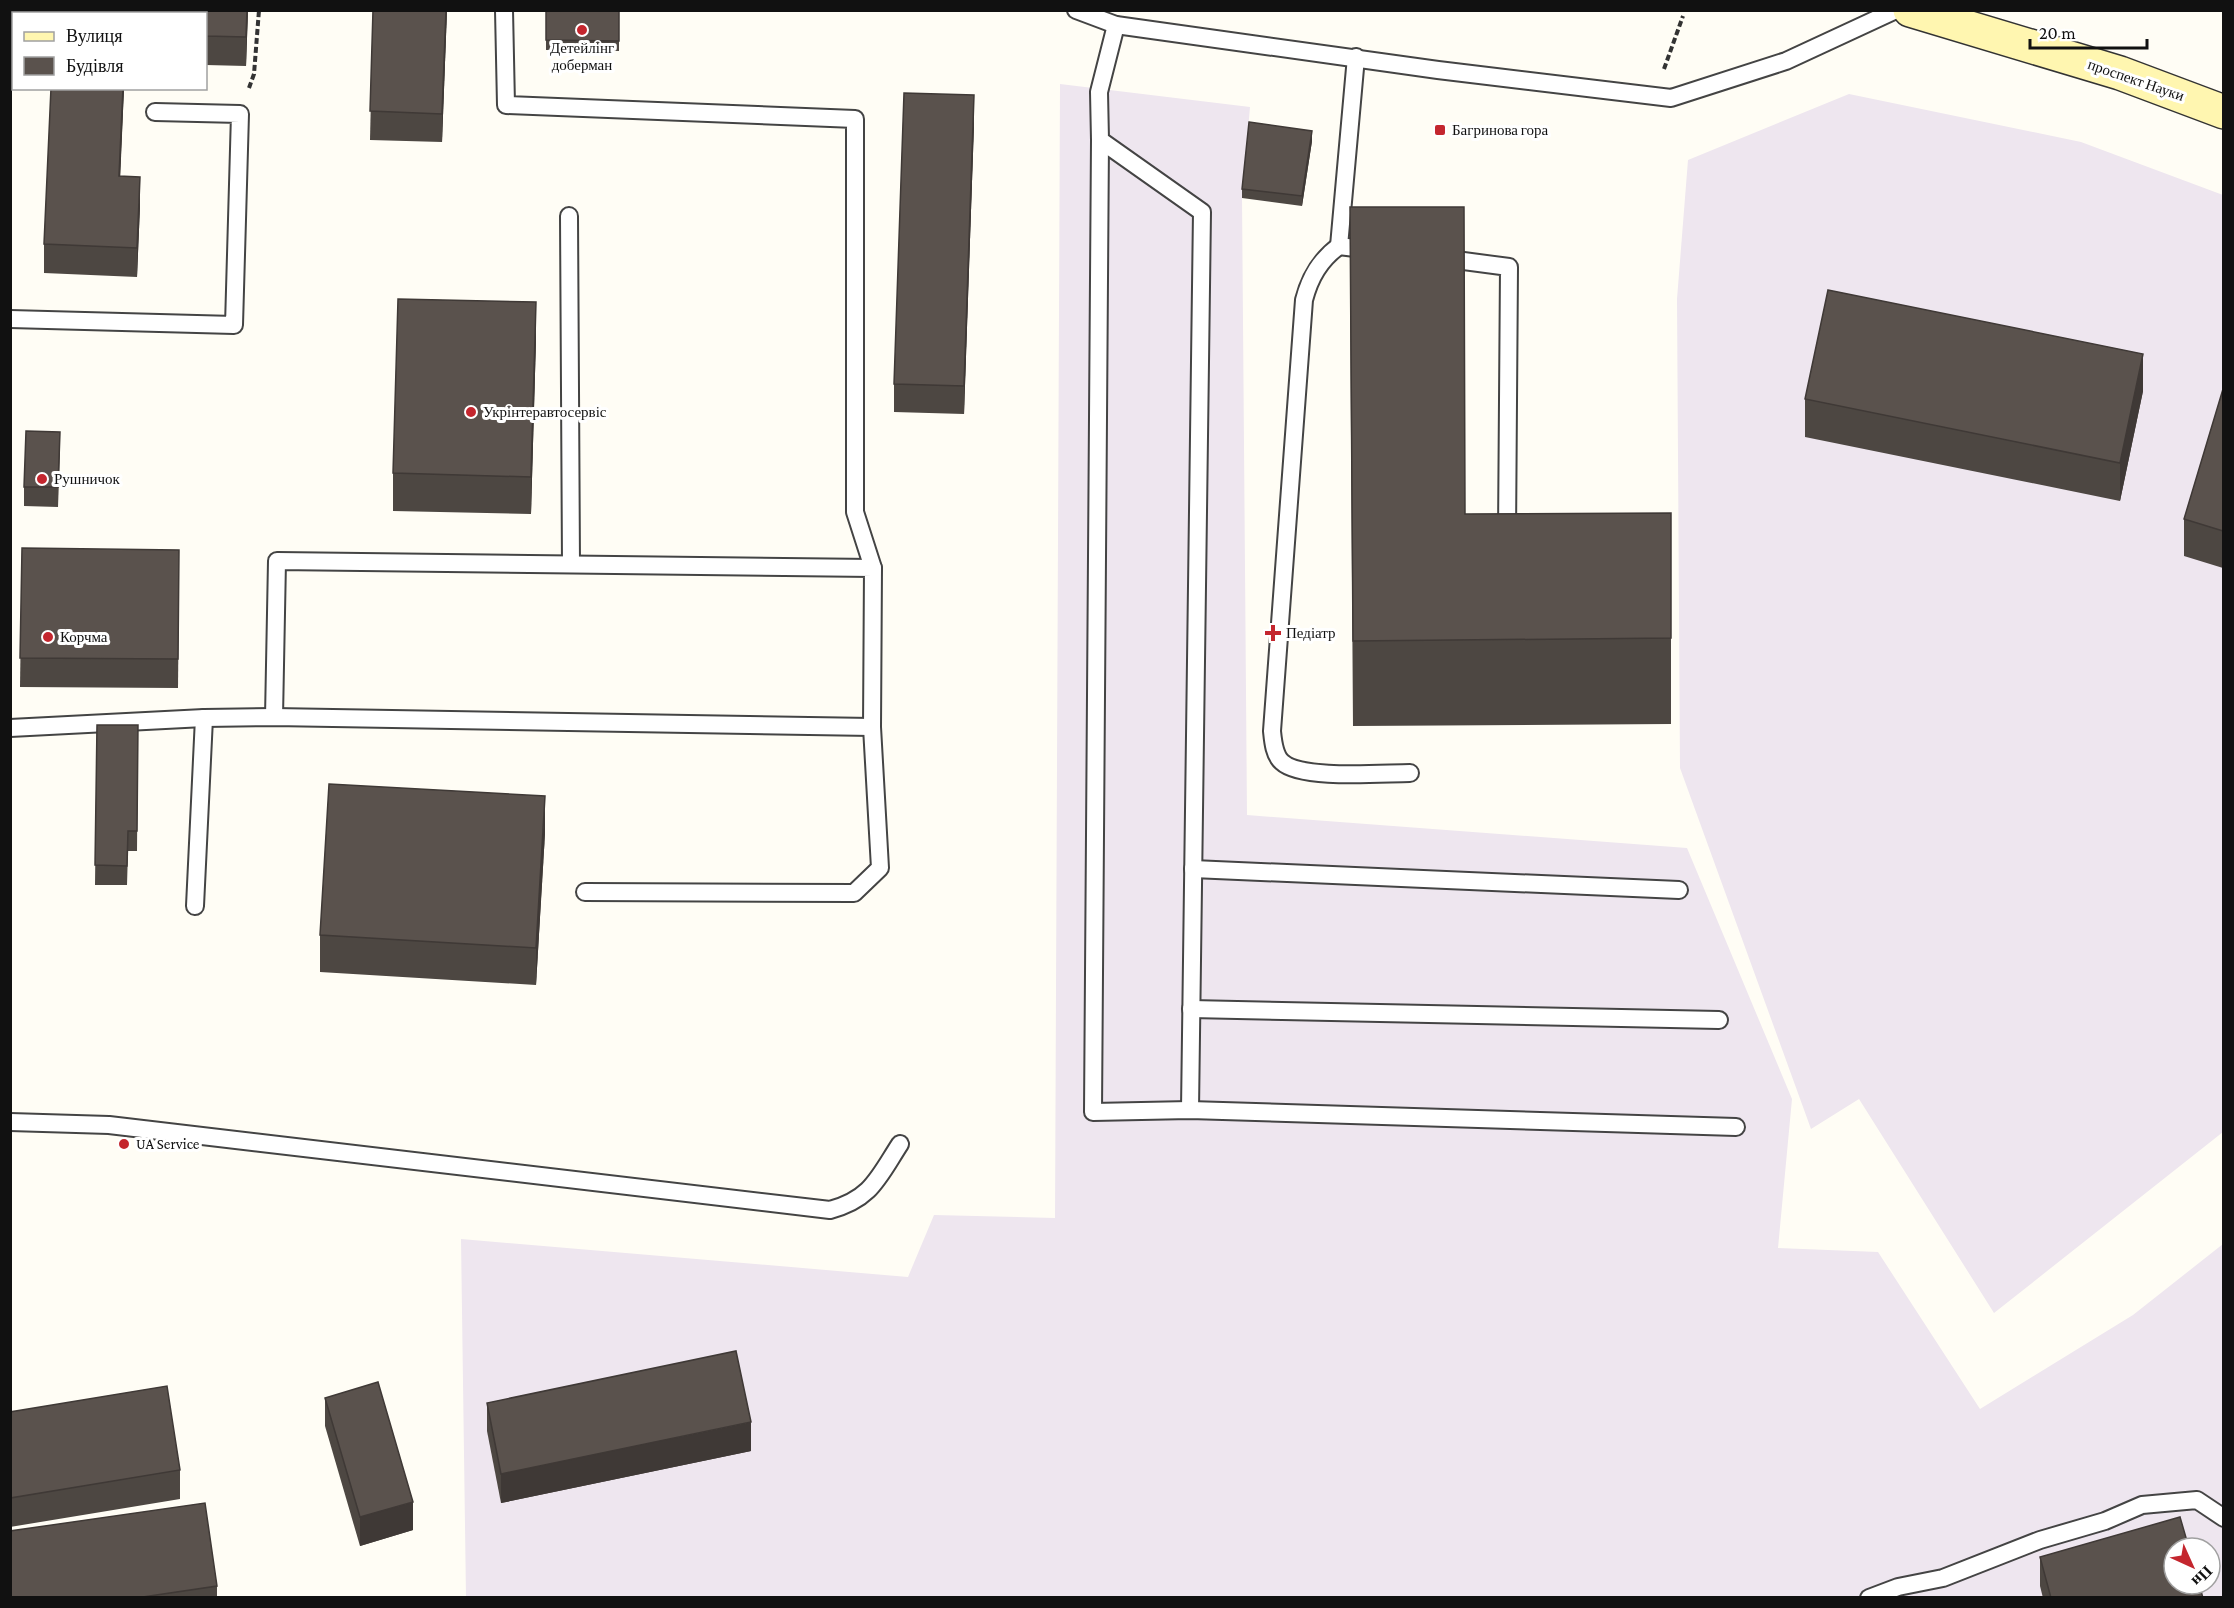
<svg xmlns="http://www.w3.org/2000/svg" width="2234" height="1608" viewBox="0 0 2234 1608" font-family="'Crimson Pro',serif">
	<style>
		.industrial { fill: #eee6ef; fill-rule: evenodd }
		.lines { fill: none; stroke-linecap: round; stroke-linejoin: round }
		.service-casing { stroke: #444; stroke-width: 20 }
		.secondary-casing { stroke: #333; stroke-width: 36 }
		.path { stroke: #333; stroke-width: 4; stroke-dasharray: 6 3; stroke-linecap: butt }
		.service { stroke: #fff; stroke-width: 16 }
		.secondary { stroke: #fff6b0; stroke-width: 33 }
		.wall { fill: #4d4742 }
		.shaded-wall { fill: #3f3936 }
		.building { fill: #5a524d; stroke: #3f3936; stroke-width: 1.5 }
		.poi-dot { fill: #c4262e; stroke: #fff; stroke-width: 2 }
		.labels { text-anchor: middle; stroke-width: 6; stroke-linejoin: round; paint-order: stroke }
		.poi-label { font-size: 15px; fill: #111; stroke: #fff; text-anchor: start }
		.street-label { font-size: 15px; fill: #111; stroke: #fff }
	</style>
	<rect width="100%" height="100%" fill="#fffdf5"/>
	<g class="industrial">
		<path d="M1060 84 1250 107 1242 198 1247 815 1687 848 1792 1099 1778 1248 1878 1252 1980 1409 2133 1315 2223 1244V1597H466L461 1239 908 1277 934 1215 1055 1218ZM2174 1548H2210V1584H2174Z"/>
		<path d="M1849 94 2081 142 2223 195V1132L1994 1313 1859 1099 1811 1129 1680 768 1677 299 1688 160Z"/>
	</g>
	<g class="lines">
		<g class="service-casing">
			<g id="service">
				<path d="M504 10 506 105 855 119V512L873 568"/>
				<path d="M1076 10 1116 25 1438 70 1671 98 1786 61 1896 10"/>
				<path d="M1116 25 1099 92 1100 140 1202 212 1190 1110"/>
				<path d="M1356 57 1339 246 1371 250"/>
				<path d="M1100 140 1093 1112 1190 1110 1736 1127"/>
				<path d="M569 216 571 564"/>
				<path d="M1339 246C1320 260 1310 277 1304 300L1272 731C1273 741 1274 755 1282 762 1301 780 1382 773 1410 773"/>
				<path d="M1441 258 1509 267 1507 535"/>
				<path d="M10 319 234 325 240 114 155 112"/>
				<path d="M274 717 277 561 873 568 872 727 880 868 854 893 585 892"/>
				<path d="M10 728 204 718 274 717 872 727"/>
				<path d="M1193 869 1679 890"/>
				<path d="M195 906 204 718"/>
				<path d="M1191 1009 1719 1020"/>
				<path d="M10 1122 109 1125 830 1210C871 1199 878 1178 900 1144"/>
				<path d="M1869 1598 1898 1587 1943 1578 2040 1540 2105 1521 2142 1505 2197 1500 2224 1518"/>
			</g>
		</g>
		<g class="secondary-casing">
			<path id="secondary" d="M1910 10 2120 73 2224 112"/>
		</g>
		<g class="path">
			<path d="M1664 69 1683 16"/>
			<path d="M249 88 254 74 259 10"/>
		</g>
		<use href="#service" class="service"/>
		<use href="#secondary" class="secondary"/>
	</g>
	<g class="wall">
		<path d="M55 10H248L246 66 206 65V14Z"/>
		<path d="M373 10H447L442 142 370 140Z"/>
		<path d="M546 10H619V51L546 50Z"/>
		<path d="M124 88 120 176 140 206 137 277 44 273V244Z"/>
		<path d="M974 124 964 414 894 412V384Z"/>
		<path d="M1312 141 1302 206 1242 198V189Z"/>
		<path d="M1350 293 1465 514 1671 513V724L1353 726Z"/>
		<path d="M536 339 531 514 393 511V473Z"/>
		<path d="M2223 389V568L2184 556V519Z"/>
		<path d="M2143 391 2120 501 1805 437V399Z"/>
		<path d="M60 452 58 507 24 506V487Z"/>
		<path d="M22 548 179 579 178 688 20 687Z"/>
		<path d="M97 725H138L137 851H128L127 885H95Z"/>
		<path d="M545 833 536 985 320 972V935Z"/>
		<path d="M325 1398 413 1530 360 1546 325 1426Z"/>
		<path d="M487 1403 751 1451 501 1503 487 1431Z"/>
		<path d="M10 1412 180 1470V1499L10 1527Z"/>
		<path d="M2040 1557 2203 1598H2043L2040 1586Z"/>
		<path d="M217 1586V1598H10Z"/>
	</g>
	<g class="shaded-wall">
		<path d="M247 10H248L246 66V37Z"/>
		<path d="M446 10H447L442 142V114Z"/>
		<path d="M123 88H124L119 205V176Z"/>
		<path d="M974 95V124L964 414V386Z"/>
		<path d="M1312 131V141L1302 206V196Z"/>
		<path d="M140 177V206L137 277V248Z"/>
		<path d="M536 302V339L531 514V477Z"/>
		<path d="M2143 354V391L2120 501V463Z"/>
		<path d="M545 796V833L536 985V948Z"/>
		<path d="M751 1422V1451L501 1503V1474Z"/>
		<path d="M413 1502V1530L360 1546V1517Z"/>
	</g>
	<g class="building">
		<path d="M55 10H247L246 37 206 36V14H55Z"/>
		<path d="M373 10H446L442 114 370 111Z"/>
		<path d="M546 10H619V41L546 40Z"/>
		<path d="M51 88H123L119 176 140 177 137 248 44 244Z"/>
		<path d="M904 93 974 95 964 386 894 384Z"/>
		<path d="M1249 122 1312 131 1302 196 1242 189Z"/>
		<path d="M1350 207H1464L1465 514 1671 513V638L1353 641Z"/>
		<path d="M1828 290 2143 354 2120 463 1805 399Z"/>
		<path d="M398 299 536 302 531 477 393 473Z"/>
		<path d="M2223 389V531L2184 519Z"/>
		<path d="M26 431 60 432 58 487H24Z"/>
		<path d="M22 548 179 550 178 659 20 658Z"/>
		<path d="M97 725H138L137 831H128L127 866 95 865Z"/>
		<path d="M329 784 545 796 536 948 320 935Z"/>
		<path d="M736 1351 751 1422 501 1474 487 1403Z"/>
		<path d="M378 1382 413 1502 360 1517 325 1398Z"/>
		<path d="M167 1386 180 1470 10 1498V1412Z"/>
		<path d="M205 1503 217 1586 136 1598H10V1531Z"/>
		<path d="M2180 1517 2189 1548H2174V1584H2199L2203 1598H2051L2040 1557Z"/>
	</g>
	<g class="poi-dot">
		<circle cx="582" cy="30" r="6"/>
		<rect x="1434" y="124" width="12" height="12" rx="3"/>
		<circle cx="471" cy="412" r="6"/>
		<circle cx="42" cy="479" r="6"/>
		<path d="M1270 624h6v6h6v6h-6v6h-6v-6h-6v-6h6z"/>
		<circle cx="48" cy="637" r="6"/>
		<circle cx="124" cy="1144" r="6"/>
	</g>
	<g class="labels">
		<g class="poi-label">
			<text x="582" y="53" text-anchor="middle">Детейлінг<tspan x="582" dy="17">доберман</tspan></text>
			<text x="1452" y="135">Багринова гора</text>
			<text x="483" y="417">Укрінтеравтосервіс</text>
			<text x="54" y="484">Рушничок</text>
			<text x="1286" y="638">Педіатр</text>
			<text x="60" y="642">Корчма</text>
			<text x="136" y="1149">UA Service</text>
		</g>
		<g class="street-label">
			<text transform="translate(2136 80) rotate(19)" y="5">проспект Науки</text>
		</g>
	</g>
	<rect width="2234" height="1608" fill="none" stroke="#111111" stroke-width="24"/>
	<rect x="12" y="12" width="195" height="78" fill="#ffffff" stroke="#a0a0a0" stroke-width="1.5"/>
	<rect x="24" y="32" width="30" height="9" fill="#fff6b0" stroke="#a0a0a0" stroke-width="1.5"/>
	<text x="66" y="42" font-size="18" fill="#111111">Вулиця</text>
	<rect x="24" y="57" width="30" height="18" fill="#5a524d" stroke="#a0a0a0" stroke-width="1.5"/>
	<text x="66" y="72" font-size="18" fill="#111111">Будівля</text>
	<g transform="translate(2192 1566) rotate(135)"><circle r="28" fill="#ffffff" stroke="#a0a0a0" stroke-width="1.5"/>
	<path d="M0-4.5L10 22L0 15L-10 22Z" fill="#c4262e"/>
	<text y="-9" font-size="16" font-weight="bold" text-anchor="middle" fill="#111111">Пн</text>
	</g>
	<path d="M2030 39v9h117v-9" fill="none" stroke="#111111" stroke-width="3"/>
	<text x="2039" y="39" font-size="18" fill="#111111" stroke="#ffffff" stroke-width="4.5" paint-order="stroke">20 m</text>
</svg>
